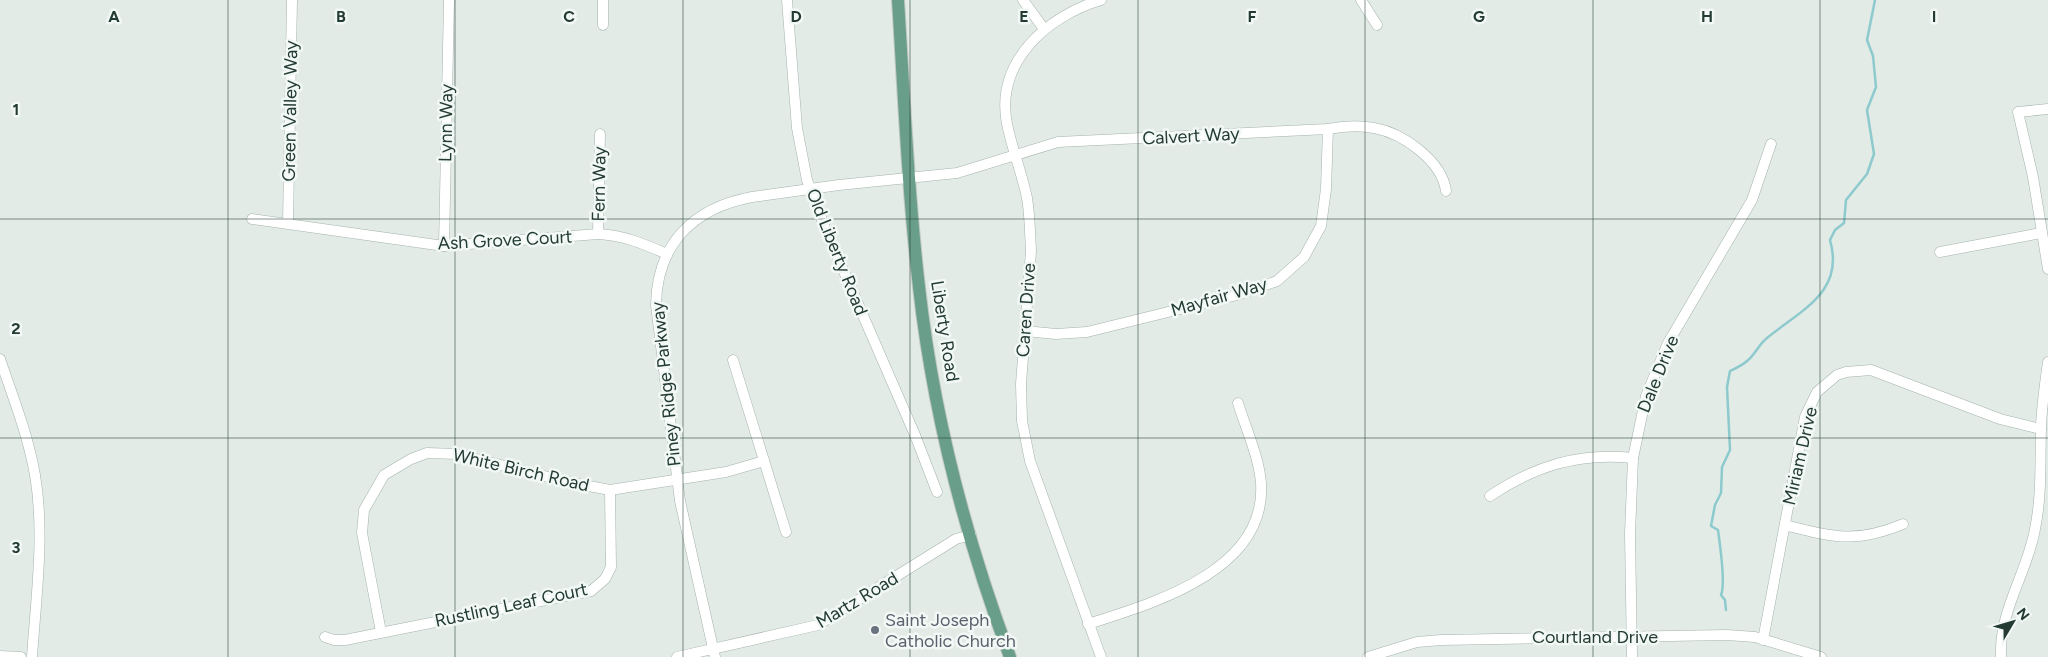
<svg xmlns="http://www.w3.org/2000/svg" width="2048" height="657" viewBox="0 0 2048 657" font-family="Figtree,sans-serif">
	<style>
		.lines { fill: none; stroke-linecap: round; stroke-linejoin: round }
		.stream { stroke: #8dcacd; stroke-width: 2.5 }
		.minor-casing { stroke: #a5b3ac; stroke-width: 11 }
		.major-casing { stroke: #c1c8c6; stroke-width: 14 }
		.minor { stroke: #fff; stroke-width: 10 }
		.major { stroke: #699e8b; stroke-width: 12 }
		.grid { fill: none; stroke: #233b32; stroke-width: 1; stroke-opacity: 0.55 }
		.worship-dot { fill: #6b7280; stroke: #f2f8f5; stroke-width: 2 }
		.labels { text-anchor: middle; stroke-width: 5; stroke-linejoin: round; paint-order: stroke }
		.street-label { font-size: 18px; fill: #233b32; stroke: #f2f8f5 }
		.worship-label { font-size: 18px; fill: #5b616d; stroke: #f2f8f5; text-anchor: start }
		.grid-label { font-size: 16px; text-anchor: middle; font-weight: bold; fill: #233b32; stroke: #f2f8f5; stroke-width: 5; stroke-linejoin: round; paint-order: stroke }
	</style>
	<rect width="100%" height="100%" fill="#e2ebe6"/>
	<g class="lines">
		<path class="stream" d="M1726 610 1725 600 1721 595C1726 584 1720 545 1718 530L1711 526 1715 505 1721 493 1722 467 1730 450 1727 387 1730 371C1736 368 1743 365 1747 361 1755 355 1759 344 1767 338 1801 310 1845 292 1830 240L1835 230 1844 223 1846 200 1867 174 1874 154 1867 110 1876 87 1873 56 1867 40 1875 0"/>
		<g class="minor-casing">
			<g id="minor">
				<path d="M787 0 797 128 807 180 825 228 915 435 937 492"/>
				<path d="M1023 0 1044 29"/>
				<path d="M1361 0 1377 25"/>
				<path d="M603 25V0"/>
				<path d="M2048 109 2018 112 2033 177 2048 269"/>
				<path d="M252 219 444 246 598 234C623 235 644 244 667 254"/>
				<path d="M288 223 292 0"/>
				<path d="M598 234 600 134"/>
				<path d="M444 246 449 0"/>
				<path d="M1940 252 2041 233"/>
				<path d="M1025 331 1056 334 1087 332 1237 295 1277 281 1304 257 1321 226 1326 189 1328 129"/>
				<path d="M0 359C13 397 28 435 35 475 45 534 36 597 32 657"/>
				<path d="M733 360 786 532"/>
				<path d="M1490 496C1535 466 1579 452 1633 458"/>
				<path d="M1785 525C1833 537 1855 544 1903 524"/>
				<path d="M1088 624C1153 603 1267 571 1261 483 1259 457 1246 429 1238 403"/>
				<path d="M381 632 362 533 364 510 384 475 411 459 427 453 457 454 568 482 610 490 726 472 764 461"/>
				<path d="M325 637 334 640H345L591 591 605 579 611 567 610 490"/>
				<path d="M1763 640 1805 417 1817 392 1837 375 1846 372 1871 370 2000 419 2041 429"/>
				<path d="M0 656 21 657"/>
				<path d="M677 657 818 625 956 539 971 535"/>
				<path d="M715 657 680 501 656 305C657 244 693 208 752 197L839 185 957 173 1058 142 1328 129C1344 126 1358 125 1374 128 1403 133 1442 161 1446 191"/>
				<path d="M1101 657 1030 461 1022 421 1021 384 1031 251C1030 234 1030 216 1027 198 1022 173 1012 149 1007 124 995 62 1047 16 1101 0"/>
				<path d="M1368 657 1417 642 1441 640 1727 635 1755 637 1821 657"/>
				<path d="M1632 657 1630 534 1633 458 1646 396 1668 343 1752 200 1771 144"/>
				<path d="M2001 657C1999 610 2027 574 2035 529 2042 495 2040 461 2041 426 2042 405 2045 383 2048 362"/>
			</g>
		</g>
		<g class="major-casing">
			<path id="major" d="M898 0C904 95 908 192 919 287 933 412 966 539 1010 657"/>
		</g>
		<use href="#minor" class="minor"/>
		<use href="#major" class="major"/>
	</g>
	<path class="grid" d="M228 0V657M455 0V657M683 0V657M910 0V657M1138 0V657M1365 0V657M1593 0V657M1820 0V657M0 219H2048M0 438H2048"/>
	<circle class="worship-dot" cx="875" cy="630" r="5"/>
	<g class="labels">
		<g class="street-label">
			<text transform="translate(290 111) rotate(-89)" y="6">Green Valley Way</text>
			<text transform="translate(446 123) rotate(-89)" y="6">Lynn Way</text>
			<text transform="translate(1191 136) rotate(-3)" y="6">Calvert Way</text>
			<text transform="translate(599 184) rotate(-89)" y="6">Fern Way</text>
			<text transform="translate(505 240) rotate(-3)" y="6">Ash Grove Court</text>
			<text transform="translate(837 252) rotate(68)" y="6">Old Liberty Road</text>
			<text transform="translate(1219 297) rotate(-16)" y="6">Mayfair Way</text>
			<text transform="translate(1026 310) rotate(-86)" y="6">Caren Drive</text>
			<text transform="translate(945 331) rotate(81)" y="6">Liberty Road</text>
			<text transform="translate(1658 374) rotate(-68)" y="6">Dale Drive</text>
			<text transform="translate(666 384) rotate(-96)" y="6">Piney Ridge Parkway</text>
			<text transform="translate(1800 456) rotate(-77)" y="6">Miriam Drive</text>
			<text transform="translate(521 470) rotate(13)" y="6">White Birch Road</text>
			<text transform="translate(857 600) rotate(-31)" y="6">Martz Road</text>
			<text transform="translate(511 605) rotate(-12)" y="6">Rustling Leaf Court</text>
			<text x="1595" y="643">Courtland Drive</text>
		</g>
		<g class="worship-label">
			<text x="885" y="626">Saint Joseph<tspan x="885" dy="21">Catholic Church</tspan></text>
		</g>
	</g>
	<g class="grid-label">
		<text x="114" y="22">A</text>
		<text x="341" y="22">B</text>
		<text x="569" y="22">C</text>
		<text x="796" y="22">D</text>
		<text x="1024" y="22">E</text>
		<text x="1252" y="22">F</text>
		<text x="1479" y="22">G</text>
		<text x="1707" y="22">H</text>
		<text x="1934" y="22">I</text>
		<text x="16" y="115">1</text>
		<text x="16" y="334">2</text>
		<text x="16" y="553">3</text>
	</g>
	<g transform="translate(2013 622) rotate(52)" stroke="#f2f8f5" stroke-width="4" paint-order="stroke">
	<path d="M0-4L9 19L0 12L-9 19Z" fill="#233b32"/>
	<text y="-8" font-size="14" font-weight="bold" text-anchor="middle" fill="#233b32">N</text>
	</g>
</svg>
